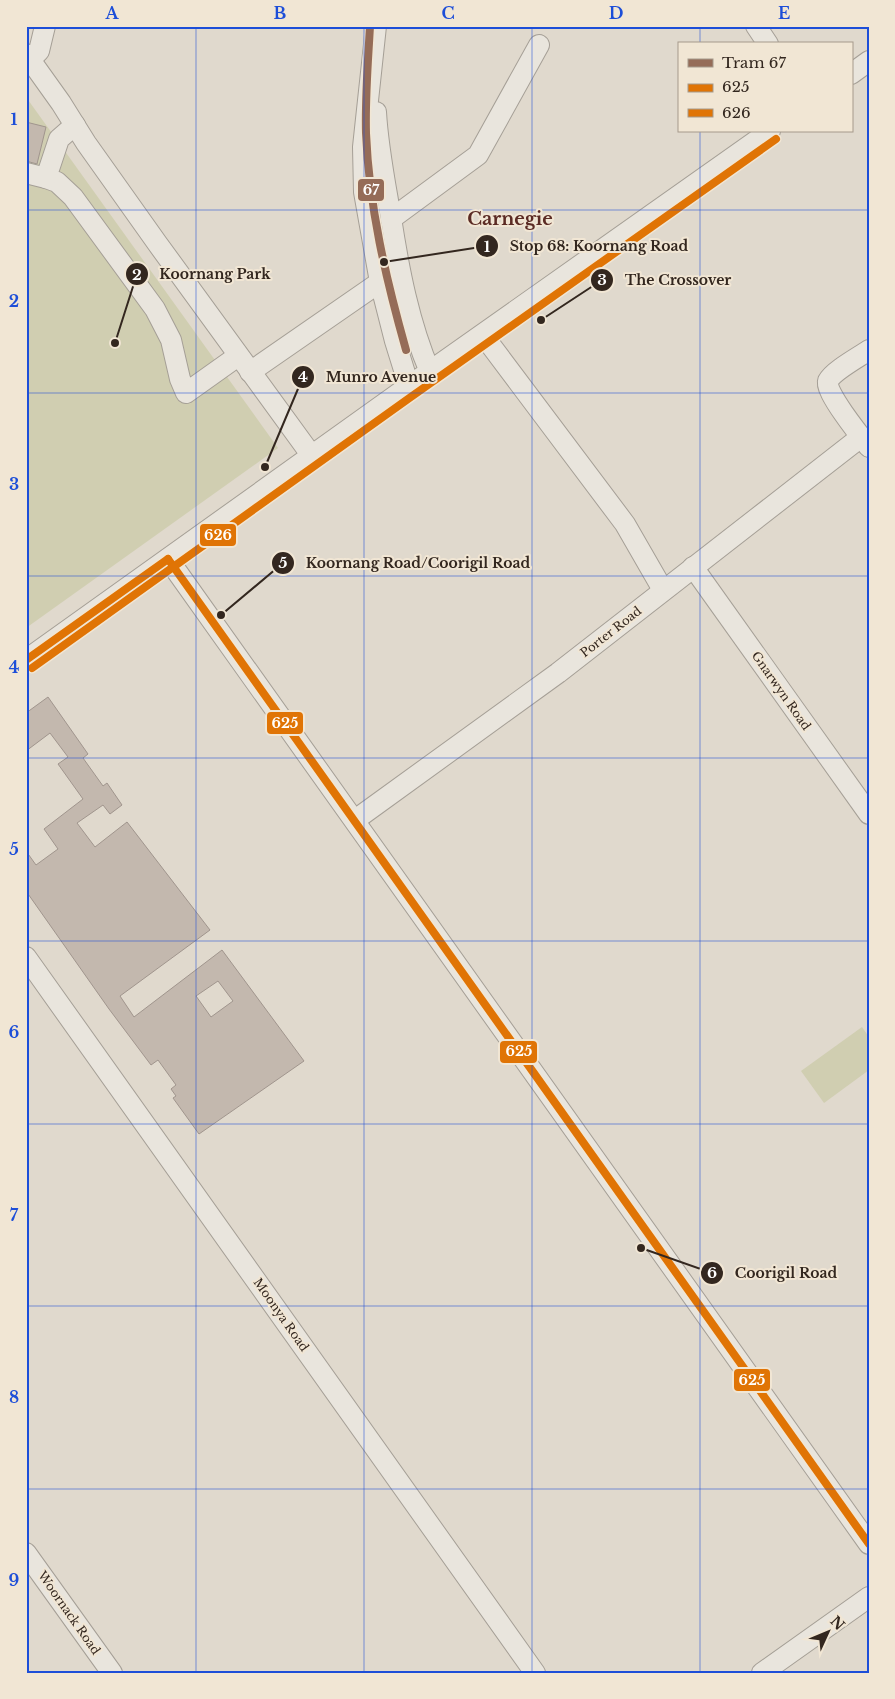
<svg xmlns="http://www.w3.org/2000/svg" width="895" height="1699" viewBox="0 0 895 1699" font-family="'Libre Baskerville',serif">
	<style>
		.green { fill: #d0ceb1 }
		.building { fill: #c3b8ae; stroke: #a0958d; fill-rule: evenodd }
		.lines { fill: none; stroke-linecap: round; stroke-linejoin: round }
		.minor-casing { stroke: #a59f96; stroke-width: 22 }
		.minor { stroke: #e9e5dd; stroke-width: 20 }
		.bus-1-casing { stroke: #f1e6d4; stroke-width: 11 }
		.bus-2-casing { stroke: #f1e6d4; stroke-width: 11 }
		.bus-1 { stroke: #e07405; stroke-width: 8 }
		.bus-2 { stroke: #e07405; stroke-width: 8 }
		.tram-1-casing { stroke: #f1e6d4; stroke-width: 11 }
		.tram-1 { stroke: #956c58; stroke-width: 8 }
		.grid { fill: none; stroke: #1d4ed8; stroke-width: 1; stroke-opacity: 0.55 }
		.labels { text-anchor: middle; stroke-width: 4; stroke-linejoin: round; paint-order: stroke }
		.street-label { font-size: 12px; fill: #33271f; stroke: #f1e6d4 }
		.district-label { font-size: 18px; font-weight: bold; fill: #5b2b24; stroke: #f1e6d4 }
		.leader { fill: none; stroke: #33271f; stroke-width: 2 }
		.callout-dot { fill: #33271f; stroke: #f1e6d4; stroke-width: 2 }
		.mark-label { font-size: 15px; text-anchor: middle; font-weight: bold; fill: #fff }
		.callout-label { font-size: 14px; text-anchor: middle; font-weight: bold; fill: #33271f; stroke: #f1e6d4; stroke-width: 4; stroke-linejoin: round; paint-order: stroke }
		.line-badge { stroke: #f1e6d4; stroke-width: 2 }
		.badge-label { font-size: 14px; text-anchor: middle; font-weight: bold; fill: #fff }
		.neatline { fill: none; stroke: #1d4ed8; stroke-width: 2 }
		.grid-label { font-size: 16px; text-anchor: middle; font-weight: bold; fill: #1d4ed8 }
	</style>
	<rect width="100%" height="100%" fill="#e0d9cd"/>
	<g class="green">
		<path d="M26 97 278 448 26 628Z"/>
		<path d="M862 1027 869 1037V1070L824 1103 801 1071Z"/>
	</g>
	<g class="building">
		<path d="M26 122 46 127 37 164 26 161Z"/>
		<path d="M48 697 88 754 83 758 103 786 107 783 122 805 110 814 103 805 77 823 95 847 127 822 210 930 120 996 134 1017 222 950 304 1061 199 1134 173 1098 176 1096 171 1089 176 1085 158 1060 151 1065 109 1009 26 891V851L36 865 58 849 44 829 83 799 58 764 68 757 50 733 26 751V713ZM218 981 233 1001 211 1017 196 996Z"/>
	</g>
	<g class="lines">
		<g class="minor-casing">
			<g id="minor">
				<path d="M376 26 363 147 364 192 380 282 395 341 409 386"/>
				<path d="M756 26 768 44"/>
				<path d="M26 54 61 103 86 143 157 243 312 456"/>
				<path d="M30 60 39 51 45 26"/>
				<path d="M851 74 869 61"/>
				<path d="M376 112C378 148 385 182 391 218 399 270 409 323 430 372"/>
				<path d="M75 125 59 139 46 178 57 182 73 197 155 309 171 340 180 379 186 393 238 356"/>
				<path d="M26 173 46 178"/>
				<path d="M391 219 478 155 539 45"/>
				<path d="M483 335 625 524 663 590"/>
				<path d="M869 350C859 357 833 371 828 381 824 391 861 437 869 447"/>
				<path d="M250 372 380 282"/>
				<path d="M168 559 869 1544"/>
				<path d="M693 567 869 814"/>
				<path d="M26 660 402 391 770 131"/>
				<path d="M355 820 558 673 861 437"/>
				<path d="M26 957 535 1673"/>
				<path d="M26 1553 112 1673"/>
				<path d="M762 1673 869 1597"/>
			</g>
		</g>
		<use href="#minor" class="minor"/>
		<g class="bus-1-casing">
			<g id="bus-1">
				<path d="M168 559 869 1544"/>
				<path d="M26 660 168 559"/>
			</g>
		</g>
		<g class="bus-2-casing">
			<path id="bus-2" d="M32 668 408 399 776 139"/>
		</g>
		<use href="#bus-1" class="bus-1"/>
		<use href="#bus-2" class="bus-2"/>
		<g class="tram-1-casing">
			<path id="tram-1" d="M370 26C368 62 365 97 366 133 369 207 386 279 406 350"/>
		</g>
		<use href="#tram-1" class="tram-1"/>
	</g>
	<path class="grid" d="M196 26V1673M364 26V1673M532 26V1673M700 26V44M700 131V1673M26 210H869M26 393H869M26 576H869M26 758H869M26 941H869M26 1124H869M26 1306H869M26 1489H869"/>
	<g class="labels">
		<g class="street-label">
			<text transform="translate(611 632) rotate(-38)" y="4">Porter Road</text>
			<text transform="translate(781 691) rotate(55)" y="4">Gnarwyn Road</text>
			<text transform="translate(281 1315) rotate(55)" y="4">Moonya Road</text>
			<text transform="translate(69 1613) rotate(55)" y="4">Woornack Road</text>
		</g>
		<g class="district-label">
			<text x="510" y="225">Carnegie</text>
		</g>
	</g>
	<path class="leader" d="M384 262L487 246M115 343L137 274M541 320L602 280M265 467L303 377M221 615L283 563M641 1248L712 1273"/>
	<g class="callout-dot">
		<circle cx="384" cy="262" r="5"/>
		<circle cx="115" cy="343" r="5"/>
		<circle cx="541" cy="320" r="5"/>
		<circle cx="265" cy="467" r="5"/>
		<circle cx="221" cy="615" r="5"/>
		<circle cx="641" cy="1248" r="5"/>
		<circle cx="487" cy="246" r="12"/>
		<circle cx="137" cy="274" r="12"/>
		<circle cx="602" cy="280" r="12"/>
		<circle cx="303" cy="377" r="12"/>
		<circle cx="283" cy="563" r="12"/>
		<circle cx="712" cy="1273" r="12"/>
	</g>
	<g class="mark-label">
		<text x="487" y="252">1</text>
		<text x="137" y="280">2</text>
		<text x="602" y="285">3</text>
		<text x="303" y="382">4</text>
		<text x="283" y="568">5</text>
		<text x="712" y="1278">6</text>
	</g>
	<g class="callout-label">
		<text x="599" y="251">Stop 68: Koornang Road</text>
		<text x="215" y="279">Koornang Park</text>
		<text x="678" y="285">The Crossover</text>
		<text x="381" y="382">Munro Avenue</text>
		<text x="418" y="568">Koornang Road/Coorigil Road</text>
		<text x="786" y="1278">Coorigil Road</text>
	</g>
	<g class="line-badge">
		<rect x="357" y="178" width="28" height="24" rx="5" fill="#956c58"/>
		<rect x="199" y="523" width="38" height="24" rx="5" fill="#e07405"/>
		<rect x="266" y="711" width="38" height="24" rx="5" fill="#e07405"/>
		<rect x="499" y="1040" width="39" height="24" rx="5" fill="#e07405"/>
		<rect x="733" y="1368" width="38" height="24" rx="5" fill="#e07405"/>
	</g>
	<g class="badge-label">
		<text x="371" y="195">67</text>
		<text x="218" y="540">626</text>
		<text x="285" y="728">625</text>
		<text x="519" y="1056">625</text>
		<text x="752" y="1385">625</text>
	</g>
	<rect width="895" height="1699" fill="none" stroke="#f1e6d4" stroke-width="55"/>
	<rect x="678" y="42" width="175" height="90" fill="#f1e6d4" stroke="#a59a8c"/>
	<rect x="688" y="59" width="25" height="8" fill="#956c58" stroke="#a59a8c"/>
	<text x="722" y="68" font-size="15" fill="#33271f">Tram 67</text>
	<rect x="688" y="84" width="25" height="8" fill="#e07405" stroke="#a59a8c"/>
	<text x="722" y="92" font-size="15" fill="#33271f">625</text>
	<rect x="688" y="109" width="25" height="8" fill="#e07405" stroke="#a59a8c"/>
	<text x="722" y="118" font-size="15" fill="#33271f">626</text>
	<g transform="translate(828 1632) rotate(46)" stroke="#f1e6d4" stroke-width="4" paint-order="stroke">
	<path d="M0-4L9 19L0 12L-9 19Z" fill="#33271f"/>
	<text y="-8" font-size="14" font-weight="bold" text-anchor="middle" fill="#33271f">N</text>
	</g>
	<rect x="28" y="28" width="840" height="1644" class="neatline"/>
	<g class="grid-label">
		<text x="112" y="19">A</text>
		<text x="280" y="19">B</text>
		<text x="448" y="19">C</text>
		<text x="616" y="19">D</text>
		<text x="784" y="19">E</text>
		<text x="14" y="125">1</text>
		<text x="14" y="307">2</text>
		<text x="14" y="490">3</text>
		<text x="14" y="673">4</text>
		<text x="14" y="855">5</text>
		<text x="14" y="1038">6</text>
		<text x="14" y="1221">7</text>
		<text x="14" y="1403">8</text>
		<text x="14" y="1586">9</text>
	</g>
</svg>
